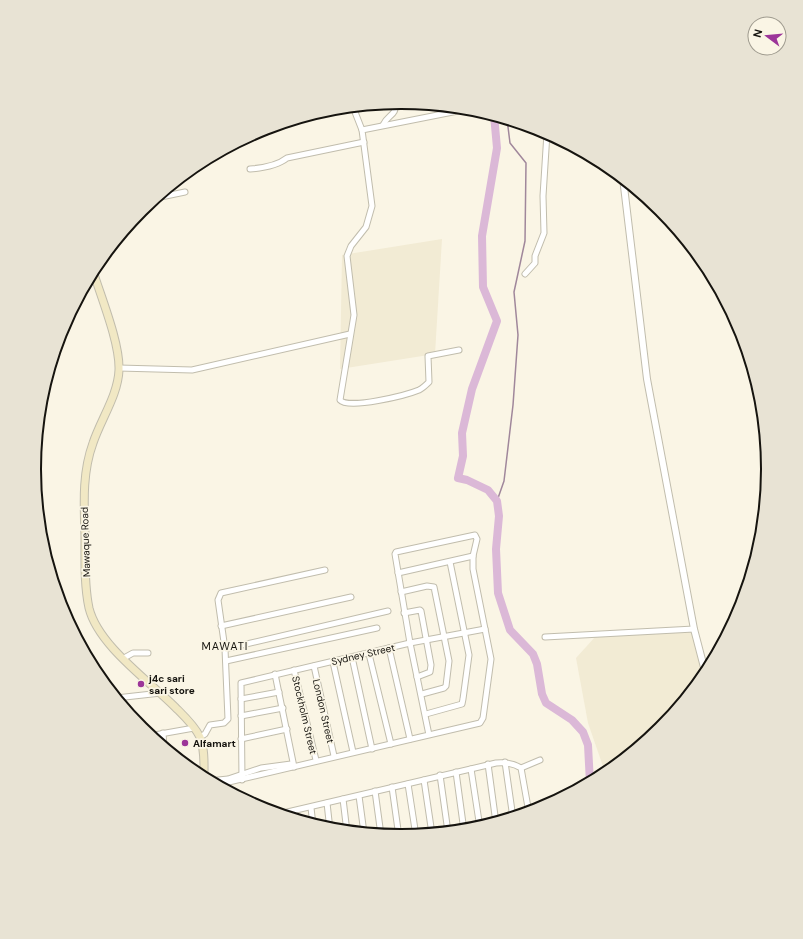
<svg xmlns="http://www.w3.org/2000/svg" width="803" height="939" viewBox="0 0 803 939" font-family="'DM Sans',sans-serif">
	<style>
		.built { fill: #f2ebd4 }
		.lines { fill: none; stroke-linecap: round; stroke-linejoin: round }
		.stream { stroke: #a0879b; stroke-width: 1.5 }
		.river { stroke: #dbb8d7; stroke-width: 8 }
		.minor-casing { stroke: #c1bdad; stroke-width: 7 }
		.tertiary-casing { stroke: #c1bdad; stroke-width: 8 }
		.secondary-casing { stroke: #c1bdad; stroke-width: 9 }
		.minor { stroke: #fff; stroke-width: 5 }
		.tertiary { stroke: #fff; stroke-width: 6 }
		.secondary { stroke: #f1e8c4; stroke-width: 7 }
		.poi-dot { fill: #9c3599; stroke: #faf5e5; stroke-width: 1.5 }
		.labels { text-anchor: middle; stroke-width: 3.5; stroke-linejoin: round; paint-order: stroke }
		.street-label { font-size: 10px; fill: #16140f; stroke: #faf5e5 }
		.poi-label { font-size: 10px; font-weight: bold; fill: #16140f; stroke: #faf5e5; text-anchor: start }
		.neighbourhood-label { font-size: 11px; letter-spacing: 1px; fill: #16140f; stroke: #faf5e5 }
		.rim { fill: none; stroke: #16140f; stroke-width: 2 }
	</style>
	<rect width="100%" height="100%" fill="#faf5e5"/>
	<g class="built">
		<path d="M442 239 435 354 340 369 342 255Z"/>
		<path d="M691 631 704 678 661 730 606 775 588 723 576 658 596 636Z"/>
	</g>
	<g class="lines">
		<path class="stream" d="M497 501 504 481 513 405 518 335 514 292 525 241 526 163 510 143 507 119"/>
		<path class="river" d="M494 115 497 148 482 236 483 287 497 321 472 389 462 433 463 456 458 478 467 480 488 490 497 501 499 516 496 549 498 593 510 630 533 654 537 664 542 694 546 703 572 720 583 732 588 745 590 783"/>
		<g class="minor-casing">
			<g id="minor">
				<path d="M353 107 362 130"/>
				<path d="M383 125C388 114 397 116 395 103"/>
				<path d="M250 169C263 168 277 166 287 158L364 142"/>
				<path d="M156 198 185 192"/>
				<path d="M525 274 535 263V256L544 233 543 196 547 133"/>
				<path d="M459 350 428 356 429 382C426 385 423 388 419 390 407 395 348 410 340 400L354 315 347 256 351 246 366 227 372 206 362 130 468 109"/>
				<path d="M119 368 192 370 350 334"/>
				<path d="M398 573 473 556"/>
				<path d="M401 592 427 586 434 587 449 661 446 686 444 688 422 694"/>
				<path d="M404 613 420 610 421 611 431 665 430 672 417 677"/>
				<path d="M221 626 351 597"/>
				<path d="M545 637 694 629"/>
				<path d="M389 648 410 739"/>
				<path d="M225 649 218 600 221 593 325 570"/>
				<path d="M369 654 391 744"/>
				<path d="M352 657 372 749"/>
				<path d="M124 658 133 653H148"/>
				<path d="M226 661 377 628"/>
				<path d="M333 662 353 752"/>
				<path d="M314 666 334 756"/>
				<path d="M294 670 316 760"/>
				<path d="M275 674 294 767"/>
				<path d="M116 698 161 693"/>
				<path d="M241 699 279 692"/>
				<path d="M426 714 462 704 463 699 469 655 450 562"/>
				<path d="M241 716 283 708"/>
				<path d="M163 733 164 747"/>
				<path d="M149 736 194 728"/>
				<path d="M200 737 205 734 210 725 224 723 228 719 225 649 388 611"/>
				<path d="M241 739 287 729"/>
				<path d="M505 762 513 818"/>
				<path d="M488 764 496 823"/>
				<path d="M521 768 540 760"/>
				<path d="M471 769 480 828"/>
				<path d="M456 772 464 831"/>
				<path d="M440 775 448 832"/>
				<path d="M242 780 241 683 410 643 485 629"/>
				<path d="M424 780 432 834"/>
				<path d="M209 781 228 779 261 768 291 764"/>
				<path d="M408 784 416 836"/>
				<path d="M216 785 480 723 483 718 491 659 473 569V556L477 539 475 535 396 552 395 554 410 643 429 735"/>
				<path d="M392 787 399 837"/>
				<path d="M375 791 381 835"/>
				<path d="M359 796 364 833"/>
				<path d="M343 799 347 832"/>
				<path d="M327 803 330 830"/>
				<path d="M311 808 313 825"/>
				<path d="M294 811 295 819"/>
				<path d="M279 814 496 763C506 762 513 763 521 768L529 813"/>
			</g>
		</g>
		<g class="tertiary-casing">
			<path id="tertiary" d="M623 178 647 379 694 629 706 675"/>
		</g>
		<g class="secondary-casing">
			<path id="secondary" d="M93 271C101 297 120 343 119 370 118 395 101 419 93 443 82 473 84 504 85 536 85 559 84 585 89 608 98 645 148 680 175 707 184 716 194 725 200 737 205 749 204 766 204 779"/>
		</g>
		<use href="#minor" class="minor"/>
		<use href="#tertiary" class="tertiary"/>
		<use href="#secondary" class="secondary"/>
	</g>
	<g class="poi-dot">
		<circle cx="141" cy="684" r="4"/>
		<circle cx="185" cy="743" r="4"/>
	</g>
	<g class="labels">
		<g class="street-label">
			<text transform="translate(85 542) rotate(-92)" y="4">Mawaque Road</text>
			<text transform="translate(363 654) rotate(-13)" y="4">Sydney Street</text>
			<text transform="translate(324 711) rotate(77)" y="4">London Street</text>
			<text transform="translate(305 715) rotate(77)" y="4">Stockholm Street</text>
		</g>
		<g class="poi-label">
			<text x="149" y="682">j4c sari<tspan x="149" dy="12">sari store</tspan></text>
			<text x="193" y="747">Alfamart</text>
		</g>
		<g class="neighbourhood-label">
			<text x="225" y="650">MAWATI</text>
		</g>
	</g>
	<path d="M0 0H803V939H0ZM41 469a360 360 0 1 1 720 0a360 360 0 1 1-720 0Z" fill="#e8e3d4" fill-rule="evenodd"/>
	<path class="rim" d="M41 469a360 360 0 1 1 720 0a360 360 0 1 1-720 0Z"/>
	<g transform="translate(767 36) rotate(286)"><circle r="19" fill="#faf5e5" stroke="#9f9b8f"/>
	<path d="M0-3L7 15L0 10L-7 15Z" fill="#9c3599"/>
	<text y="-6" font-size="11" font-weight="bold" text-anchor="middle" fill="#16140f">N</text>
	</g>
</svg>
